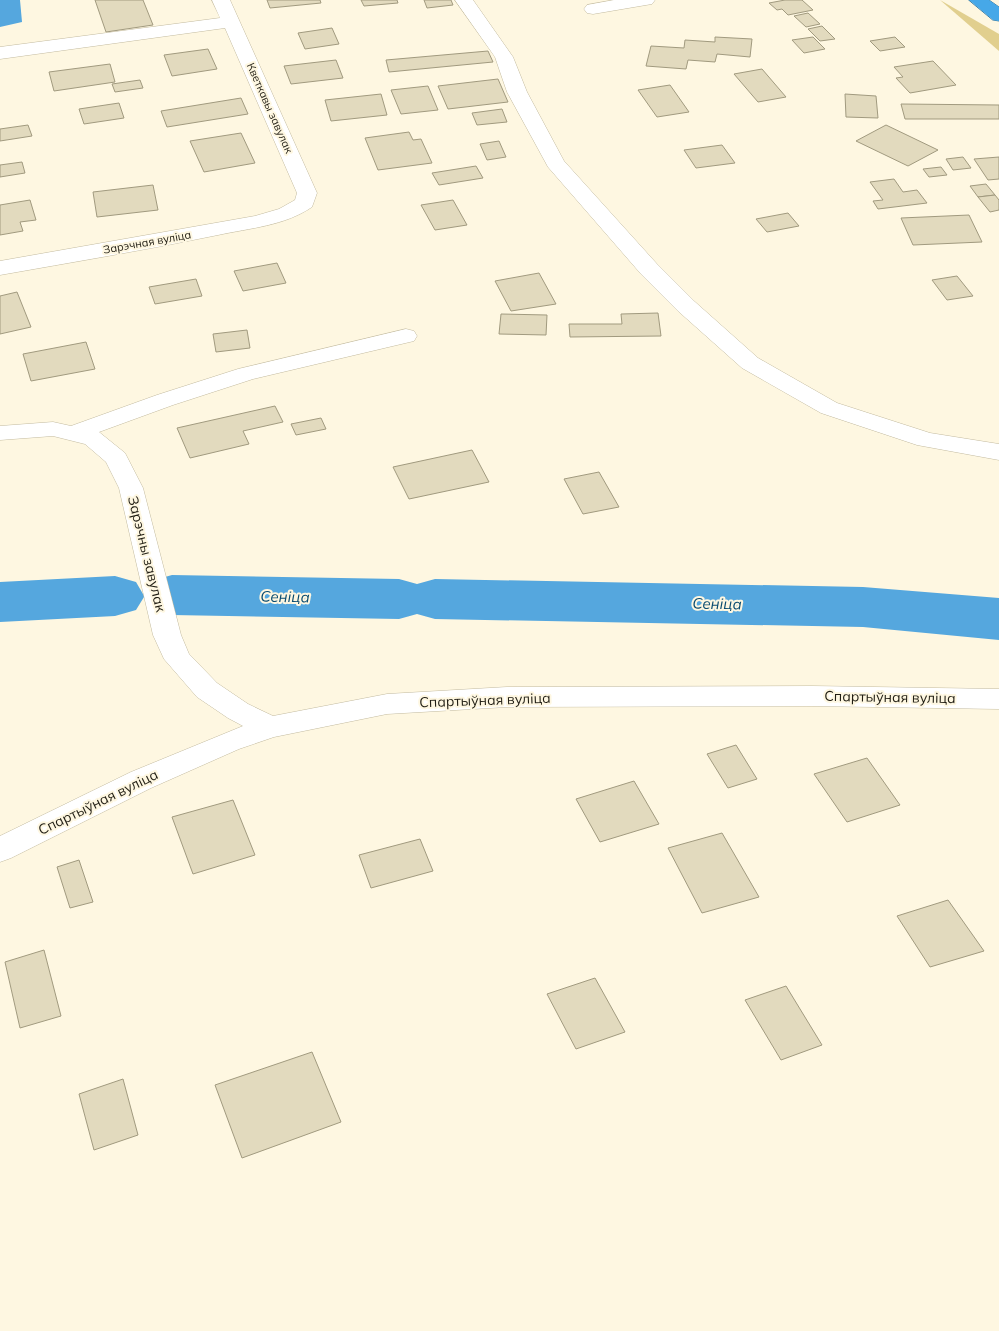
<svg xmlns="http://www.w3.org/2000/svg" width="999" height="1331" viewBox="0 0 999 1331" font-family="Mulish,sans-serif">
	<style>
		.green { fill: #e1cf8e }
		.water { fill: #55a7de }
		.lines { fill: none; stroke-linecap: round; stroke-linejoin: round }
		.river { fill: #55a7de; fill-rule: evenodd }
		.building { fill: #e2dabe; stroke: #a19a7f }
		.minor-casing { stroke: #c3bba0; stroke-width: 1 }
		.highway-casing { stroke: #39779d; stroke-width: 1 }
		.minor { fill: #fff; fill-rule: evenodd }
		.highway { fill: #46a8e8; fill-rule: evenodd }
		.labels { text-anchor: middle; stroke-width: 4; stroke-linejoin: round; paint-order: stroke }
		.far-street-label { font-size: 11px; fill: #201d13; stroke: #fef7e1 }
		.street-label { font-size: 14px; fill: #201d13; stroke: #fef7e1 }
		.water-label { font-size: 15px; font-style: italic; fill: #094b70; stroke: #fef7e1 }
	</style>
	<rect width="100%" height="100%" fill="#fef7e1"/>
	<path class="green" d="M940 0 999 34V51Z"/>
	<path class="water" d="M0 0H20L22 22 0 27Z"/>
	<g class="lines">
		<path class="river" d="M172 575 399 579 417 584 435 579 863 587 999 598V640L863 627 435 619 417 614 399 619 172 615 151 609 144 597 136 610 115 616 0 622V582L115 576 136 582 143 594 151 581Z"/>
	</g>
	<g class="building">
		<path d="M95 0H143L153 25 106 32Z"/>
		<path d="M267 0H320L321 3 270 8Z"/>
		<path d="M361 0H397L398 3 364 6Z"/>
		<path d="M424 0H451L453 5 427 8Z"/>
		<path d="M785 0H802L813 10 788 15 782 9 777 10 769 3Z"/>
		<path d="M808 13 820 24 806 27 794 16Z"/>
		<path d="M822 26 835 39 820 41 808 29Z"/>
		<path d="M332 28 339 44 305 49 298 33Z"/>
		<path d="M715 37 752 39 750 57 717 54 715 62 688 60 686 69 646 66 651 46 684 48 685 40 715 42Z"/>
		<path d="M813 37 825 49 804 53 792 40Z"/>
		<path d="M895 37 905 47 880 51 870 41Z"/>
		<path d="M208 49 217 69 172 76 164 55Z"/>
		<path d="M488 51 493 62 389 72 386 60Z"/>
		<path d="M336 60 343 78 291 84 284 66Z"/>
		<path d="M933 61 956 85 910 93 896 78 903 77 894 67Z"/>
		<path d="M110 64 115 82 54 91 49 72Z"/>
		<path d="M762 69 786 97 758 102 734 74Z"/>
		<path d="M498 79 508 102 448 109 438 86Z"/>
		<path d="M140 80 143 88 115 92 112 84Z"/>
		<path d="M670 85 689 112 657 117 638 90Z"/>
		<path d="M428 86 438 110 401 114 391 90Z"/>
		<path d="M381 94 387 115 331 121 325 100Z"/>
		<path d="M845 94 876 96 878 118 846 117Z"/>
		<path d="M241 98 248 114 167 127 161 111Z"/>
		<path d="M119 103 124 118 84 124 79 109Z"/>
		<path d="M901 104 999 105V119H905Z"/>
		<path d="M502 109 507 122 477 125 472 113Z"/>
		<path d="M28 125 32 136 0 141V129Z"/>
		<path d="M886 125 938 150 908 166 856 141Z"/>
		<path d="M409 132 413 140 421 139 432 163 378 170 365 138Z"/>
		<path d="M241 133 255 163 204 172 190 141Z"/>
		<path d="M499 141 506 157 487 160 480 144Z"/>
		<path d="M722 145 735 163 696 168 684 150Z"/>
		<path d="M963 157 971 168 953 170 946 159Z"/>
		<path d="M999 157V179L988 180 974 159Z"/>
		<path d="M22 162 25 173 0 177V165Z"/>
		<path d="M476 166 483 178 439 185 432 173Z"/>
		<path d="M941 167 947 175 929 177 923 169Z"/>
		<path d="M894 179 903 192 917 190 927 203 878 209 873 201 883 200 870 182Z"/>
		<path d="M986 184 995 195 978 197 970 186Z"/>
		<path d="M153 185 158 210 97 217 93 192Z"/>
		<path d="M995 195 999 200V210L990 212 978 197Z"/>
		<path d="M30 200 36 220 20 222 23 231 0 235V205Z"/>
		<path d="M453 200 467 225 435 230 421 205Z"/>
		<path d="M788 213 799 226 767 232 756 219Z"/>
		<path d="M969 215 982 242 913 245 901 218Z"/>
		<path d="M277 263 286 283 243 291 234 271Z"/>
		<path d="M539 273 556 304 511 311 495 281Z"/>
		<path d="M957 276 973 296 947 300 932 280Z"/>
		<path d="M196 279 202 296 155 304 149 287Z"/>
		<path d="M17 292 31 327 0 334V296Z"/>
		<path d="M658 313 661 336 570 337 569 324H622L621 314Z"/>
		<path d="M501 314 547 315 546 335 499 334Z"/>
		<path d="M247 330 250 348 216 352 213 334Z"/>
		<path d="M86 342 95 369 31 381 23 354Z"/>
		<path d="M275 406 283 422 243 431 249 444 190 458 177 428Z"/>
		<path d="M321 418 326 429 296 435 291 424Z"/>
		<path d="M472 450 489 482 409 499 393 467Z"/>
		<path d="M599 472 619 507 583 514 564 479Z"/>
		<path d="M736 745 757 779 728 788 707 754Z"/>
		<path d="M867 758 900 805 847 822 814 774Z"/>
		<path d="M634 781 659 824 600 842 576 799Z"/>
		<path d="M233 800 255 855 193 874 172 817Z"/>
		<path d="M722 833 759 897 702 913 668 848Z"/>
		<path d="M420 839 433 871 371 888 359 855Z"/>
		<path d="M79 860 93 902 70 908 57 867Z"/>
		<path d="M948 900 984 951 930 967 897 916Z"/>
		<path d="M44 950 61 1016 20 1028 5 962Z"/>
		<path d="M595 978 625 1032 576 1049 547 994Z"/>
		<path d="M786 986 822 1045 781 1060 745 1000Z"/>
		<path d="M312 1052 341 1122 242 1158 215 1085Z"/>
		<path d="M123 1079 138 1135 94 1150 79 1094Z"/>
	</g>
	<g class="lines">
		<g class="minor-casing">
			<g id="minor">
				<path d="M212 0H230L317 193 312 207C284 226 250 228 218 235 146 250 73 262 0 275V261L255 216 279 209 295 200 297 193 225 28 0 59V47L220 18Z"/>
				<path d="M455 0H473L513 57 527 92 564 161 657 264 694 301 758 358 837 403 930 433 999 444V460L917 445 821 413 742 368 678 311 641 274 548 167 507 92 495 57Z"/>
				<path d="M614 0H655L652 4 646 5 593 14 587 13 584 9 587 5Z"/>
				<path d="M406 329 414 331 417 336 414 341 253 379 173 405 99 432 125 453 143 488 181 635 189 654 217 683 248 704 273 716 387 694 507 687 812 686 999 689V709L812 706 507 707 387 714 274 737 239 749 151 788 11 858 0 862V836L131 772 243 726 228 718 197 697 164 659 153 635 119 488 106 462 85 444 53 436 0 440V426L53 422 71 426 157 395 238 369Z"/>
			</g>
		</g>
		<g class="highway-casing">
			<path id="highway" d="M969 0H989L999 7V21L993 20Z"/>
		</g>
		<use href="#minor" class="minor"/>
		<use href="#highway" class="highway"/>
	</g>
	<g class="labels">
		<g class="far-street-label">
			<text transform="translate(270 108) rotate(66)" y="4">Кветкавы завулак</text>
			<text transform="translate(147 242) rotate(-10)" y="4">Зарэчная вуліца</text>
		</g>
		<g class="street-label">
			<text transform="translate(147 554) rotate(76)" y="5">Зарэчны завулак</text>
			<text transform="translate(890 697) rotate(1)" y="5">Спартыўная вуліца</text>
			<text transform="translate(485 700) rotate(-2)" y="5">Спартыўная вуліца</text>
			<text transform="translate(98 802) rotate(-26)" y="5">Спартыўная вуліца</text>
		</g>
		<g class="water-label">
			<text transform="translate(285 597) rotate(1)" y="5">Сеніца</text>
			<text transform="translate(717 604) rotate(1)" y="5">Сеніца</text>
		</g>
	</g>
</svg>
